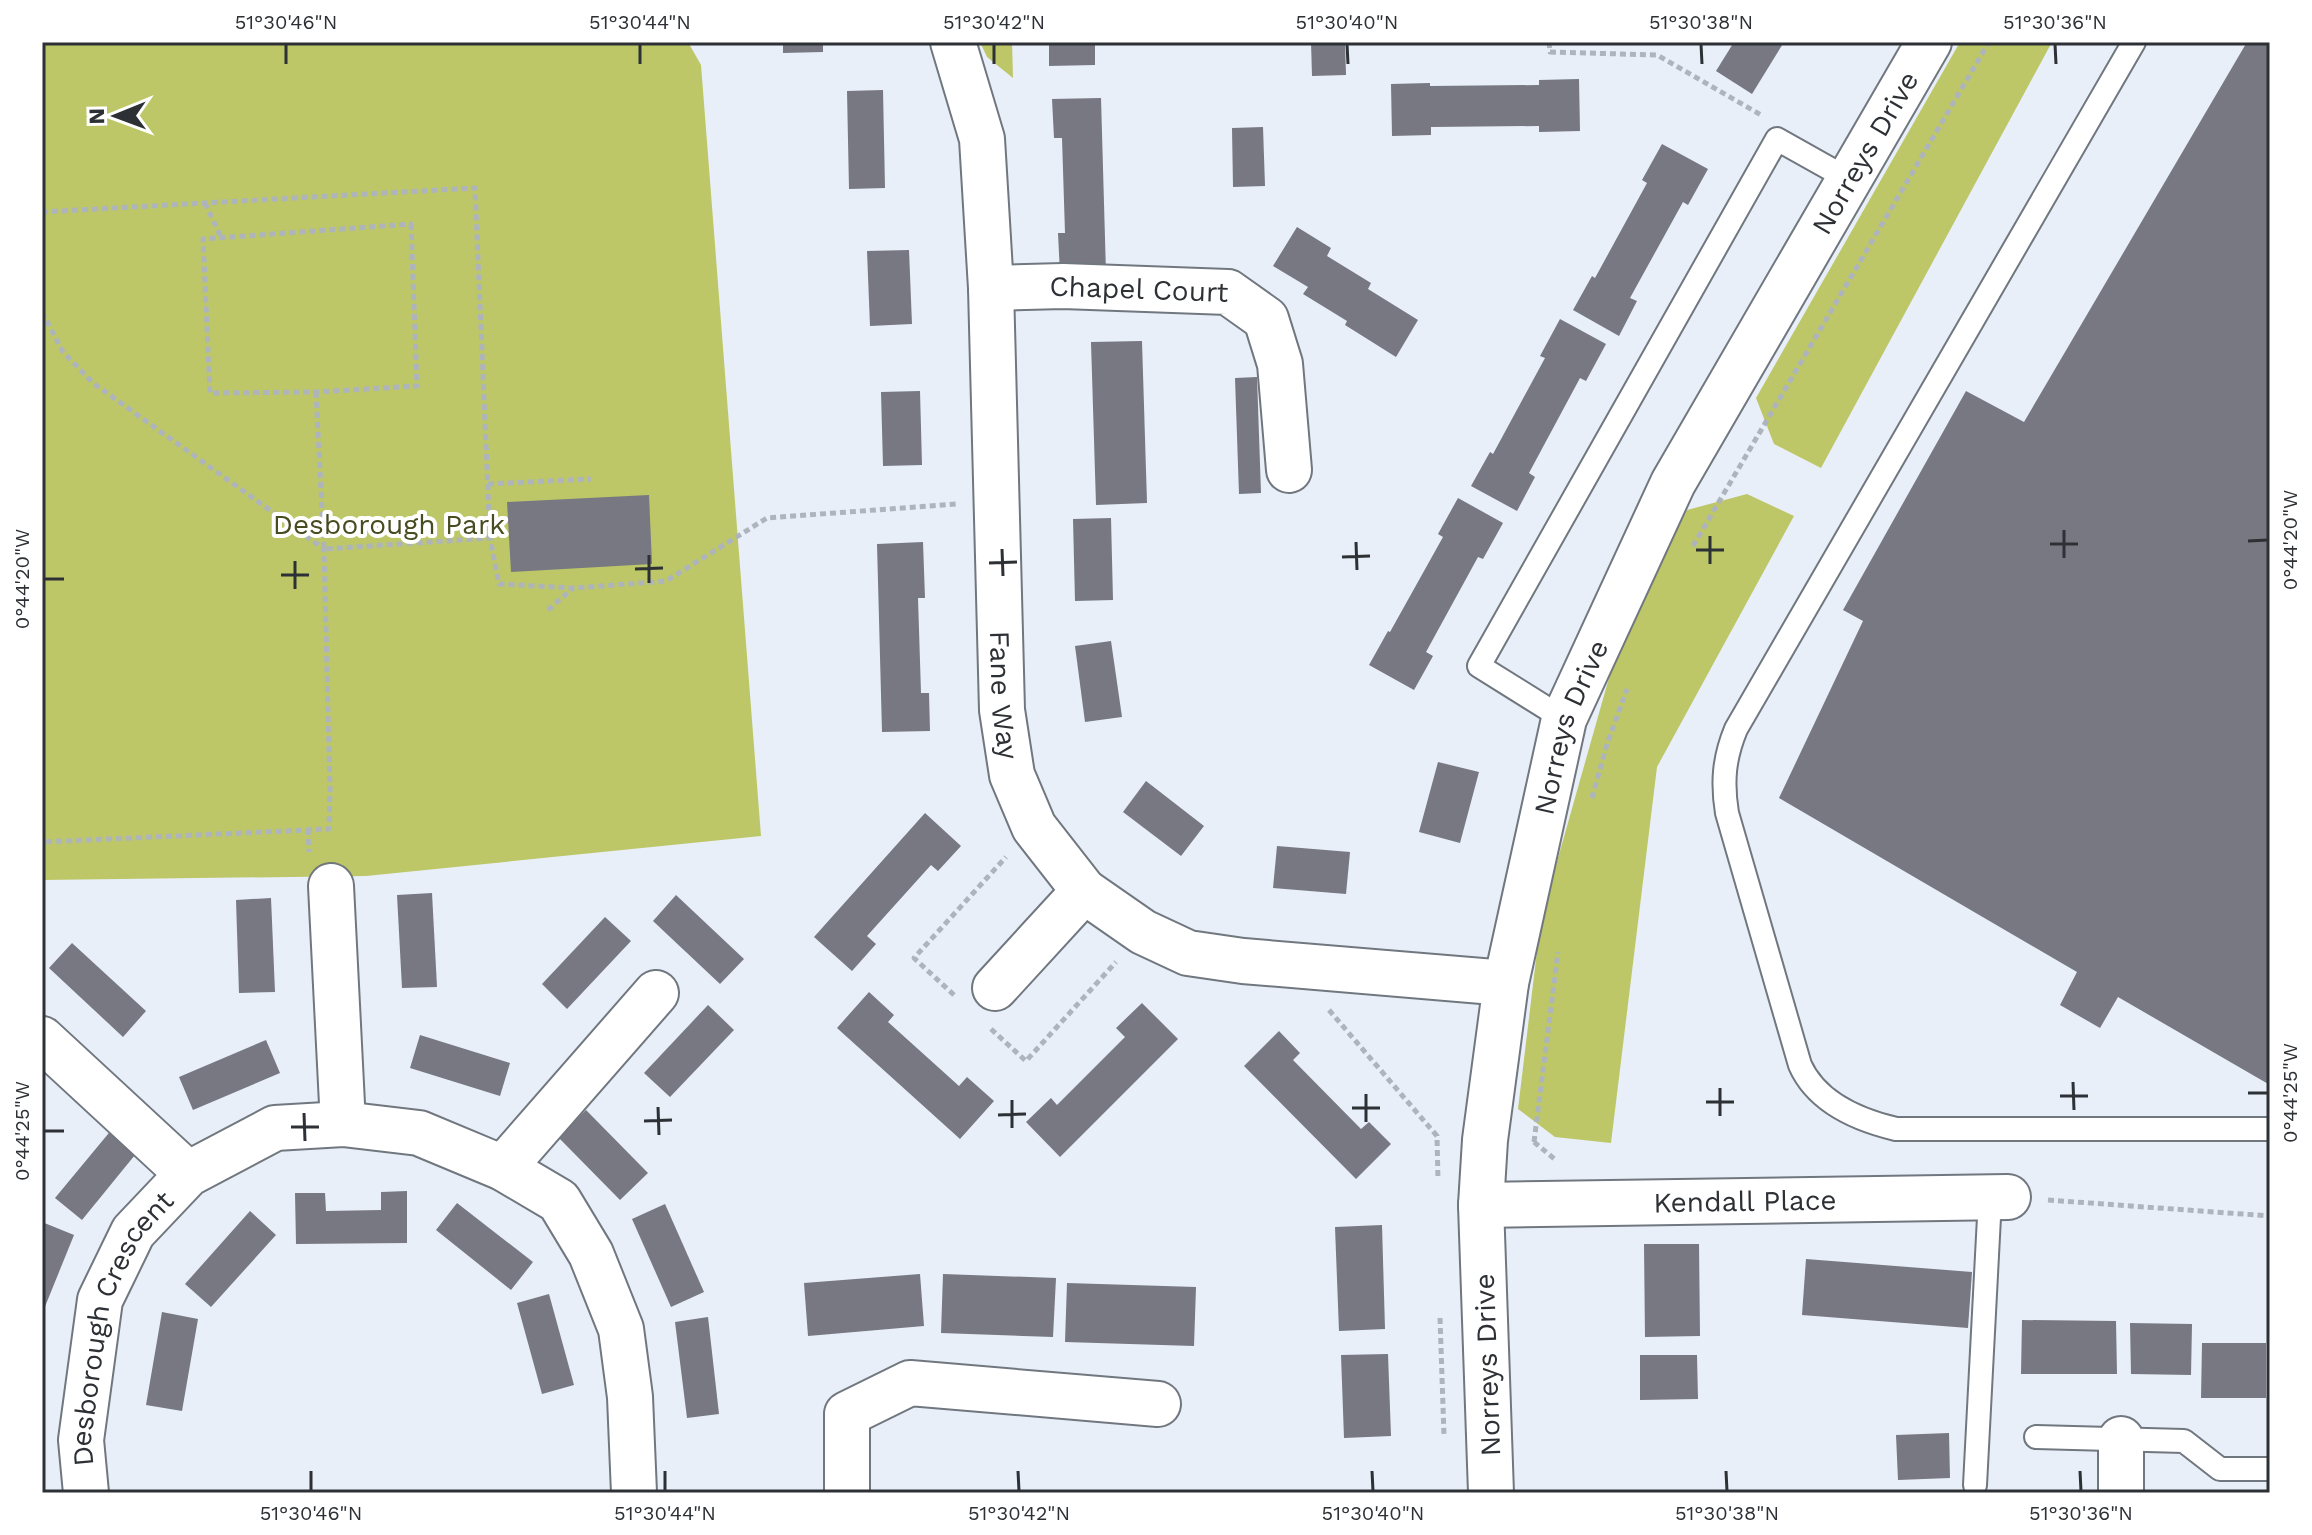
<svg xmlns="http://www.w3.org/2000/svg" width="2312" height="1535" viewBox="0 0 2312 1535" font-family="'Work Sans',sans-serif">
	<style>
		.green { fill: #bdc767 }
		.building { fill: #777881 }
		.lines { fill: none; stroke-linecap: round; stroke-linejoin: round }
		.service-casing { stroke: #71777f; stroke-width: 26 }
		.minor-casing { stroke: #71777f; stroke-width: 48 }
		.tertiary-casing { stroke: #71777f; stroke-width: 48 }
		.path { stroke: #aeb4bc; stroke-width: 5; stroke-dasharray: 6 4; stroke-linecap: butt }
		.service { stroke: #fff; stroke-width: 22 }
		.minor { stroke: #fff; stroke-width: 44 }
		.tertiary { stroke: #fff; stroke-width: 44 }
		.ticks { fill: none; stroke: #2d3034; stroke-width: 3 }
		.labels { text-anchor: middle; stroke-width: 8; stroke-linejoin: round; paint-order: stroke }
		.street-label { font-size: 28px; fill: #2d3034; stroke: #fff }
		.park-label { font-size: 28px; fill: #474c21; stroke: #fff }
		.neatline { fill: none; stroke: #2d3034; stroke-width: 3 }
		.ticks-label { font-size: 20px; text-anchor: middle; fill: #2d3034 }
	</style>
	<rect width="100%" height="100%" fill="#e8eff9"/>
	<g class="green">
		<path d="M42 42H688L701 65 761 836 366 876 42 880Z"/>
		<path d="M980 42H1012L1013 78 987 57Z"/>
		<path d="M1960 42H2052L1821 468 1774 444 1756 398Z"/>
		<path d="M1747 494 1794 516 1657 767 1611 1143 1555 1137 1518 1109 1541 918 1620 639 1687 510Z"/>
	</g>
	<g class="building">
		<path d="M783 42H823V52L783 53Z"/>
		<path d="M1049 42H1095V65L1049 66Z"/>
		<path d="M1311 42H1345L1346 75 1312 76Z"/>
		<path d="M1734 42H1784L1752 94 1716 71Z"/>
		<path d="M2247 42H2270V1085L2118 997 2100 1028 2060 1005 2077 972 1779 798 1863 621 1843 610 1966 391 2024 422Z"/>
		<path d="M1579 79 1580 131 1539 132V126L1431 127V135L1392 136 1391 84 1430 83V86L1539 85V80Z"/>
		<path d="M883 90 885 188 849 189 847 91Z"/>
		<path d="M1101 98 1106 273 1060 274 1058 233H1065L1062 138H1054L1052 99Z"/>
		<path d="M1263 127 1265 186 1233 187 1232 128Z"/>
		<path d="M1662 144 1708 169 1688 205 1683 202 1630 298 1637 301 1619 336 1573 310 1592 276 1595 278 1647 183 1642 180Z"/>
		<path d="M1297 227 1331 248 1327 256 1371 283 1368 289 1418 320 1396 357 1345 325 1347 321 1303 294 1308 287 1273 266Z"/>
		<path d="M909 250 912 324 870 326 867 251Z"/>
		<path d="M1560 319 1606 344 1586 381 1580 378 1529 473 1535 477 1517 511 1471 486 1490 452 1493 454 1545 358 1540 356Z"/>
		<path d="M1142 341 1147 503 1096 505 1091 342Z"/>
		<path d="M1257 377 1261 493 1239 494 1235 378Z"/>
		<path d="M920 391 922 465 883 466 881 392Z"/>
		<path d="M649 495 652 564 511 572 507 502Z"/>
		<path d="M1458 498 1503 523 1483 559 1478 557 1426 652 1433 656 1414 690 1369 665 1388 631 1390 632 1443 537 1438 534Z"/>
		<path d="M1111 518 1113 600 1075 601 1073 519Z"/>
		<path d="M923 542 925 598H918L921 693H929L930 731 882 732 877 544Z"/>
		<path d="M1111 641 1122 717 1085 722 1075 646Z"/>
		<path d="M1438 762 1479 772 1460 843 1419 832Z"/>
		<path d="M1146 781 1204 826 1181 856 1123 812Z"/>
		<path d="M925 813 961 846 938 871 931 865 867 936 876 944 852 971 814 937Z"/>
		<path d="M1277 846 1350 852 1346 894 1273 888Z"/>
		<path d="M432 893 437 987 402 988 397 895Z"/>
		<path d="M676 895 744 959 720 984 653 921Z"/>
		<path d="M271 898 275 992 239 993 236 900Z"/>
		<path d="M605 917 631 941 567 1009 542 984Z"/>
		<path d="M72 943 146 1011 123 1037 49 968Z"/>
		<path d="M869 992 894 1015 888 1022 959 1086 967 1077 994 1101 960 1139 837 1028Z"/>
		<path d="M1142 1003 1178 1039 1060 1157 1026 1122 1051 1098 1057 1105 1125 1037 1116 1028Z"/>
		<path d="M708 1005 734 1030 670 1097 644 1073Z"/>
		<path d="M1279 1031 1300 1053 1293 1060 1361 1129 1369 1122 1391 1144 1356 1179 1244 1066Z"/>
		<path d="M420 1035 510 1063 500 1096 410 1068Z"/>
		<path d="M266 1040 280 1073 193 1110 179 1077Z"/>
		<path d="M586 1110 648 1173 620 1200 558 1137Z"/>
		<path d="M113 1128 139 1150 82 1220 55 1198Z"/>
		<path d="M407 1191V1243L296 1244 295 1193H325L326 1211 381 1210V1192Z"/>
		<path d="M457 1203 533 1262 511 1290 436 1230Z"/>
		<path d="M665 1204 704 1292 671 1307 632 1219Z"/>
		<path d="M250 1211 276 1235 211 1307 185 1284Z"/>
		<path d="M42 1222 74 1235 42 1314Z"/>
		<path d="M1382 1225 1385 1329 1339 1331 1335 1227Z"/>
		<path d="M1644 1244H1699L1700 1336 1645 1337Z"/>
		<path d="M1806 1259 1972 1272 1968 1328 1802 1315Z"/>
		<path d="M920 1274 924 1326 808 1336 804 1283Z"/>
		<path d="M943 1274 1056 1278 1053 1337 941 1333Z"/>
		<path d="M1067 1283 1196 1287 1194 1346 1065 1342Z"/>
		<path d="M549 1294 574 1385 542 1394 517 1303Z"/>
		<path d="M162 1312 198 1319 182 1411 146 1405Z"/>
		<path d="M708 1317 719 1414 687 1418 675 1322Z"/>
		<path d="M2022 1320 2116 1321 2117 1374H2021Z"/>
		<path d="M2130 1323 2192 1324 2191 1375 2131 1374Z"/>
		<path d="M2202 1343H2266V1398H2201Z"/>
		<path d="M1388 1354 1391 1436 1344 1438 1341 1355Z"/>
		<path d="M1640 1355H1697L1698 1399 1640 1400Z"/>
		<path d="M1949 1433 1950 1478 1898 1480 1896 1435Z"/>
	</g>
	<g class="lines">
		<g class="service-casing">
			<g id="service">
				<path d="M2134 42 1736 729C1724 758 1722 782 1727 813L1800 1065C1817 1103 1858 1120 1896 1129H2270"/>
				<path d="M1564 719 1479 666 1777 139 1850 180"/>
				<path d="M2036 1437 2184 1441 2220 1469H2270"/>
				<path d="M1975 1485 1990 1198"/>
			</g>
		</g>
		<g class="minor-casing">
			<g id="minor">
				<path id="s1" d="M953 42 982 139 991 288 1002 710 1012 775 1034 827 1084 891 1143 932 1188 953 1243 961 1506 983"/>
				<path id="s2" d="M991 288 1063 286 1228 292 1266 319 1280 364 1289 470"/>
				<path d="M331 886 343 1124"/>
				<path d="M995 988 1084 891"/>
				<path d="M42 1039 188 1174"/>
				<path d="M503 1168 656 993"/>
				<path id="s3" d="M1481 1205 2008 1197"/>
				<path d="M2121 1439V1493"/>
				<path id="s4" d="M86 1493 81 1440 100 1300 133 1232 188 1174 275 1128 343 1124 419 1133 503 1168 559 1201 591 1254 621 1329 630 1397 634 1493"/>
				<path d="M847 1493V1414L910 1383 1158 1404"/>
			</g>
		</g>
		<g class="tertiary-casing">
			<g id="tertiary">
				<path id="s5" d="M1491 1493 1481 1205 1485 1140 1506 983 1564 719 1673 483 1929 42"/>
			</g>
		</g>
		<g class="path">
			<path d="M1549 42 1550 52 1657 55 1761 115"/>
			<path d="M205 203 221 237"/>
			<path d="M42 212 475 188 490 538"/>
			<path d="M411 224 417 386 316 392 210 393 203 239Z"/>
			<path d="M42 312 63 352 93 383 324 549 330 791 329 829 42 842"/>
			<path d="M316 392 324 549 490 538 499 584 574 588 666 581 767 518 956 504"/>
			<path d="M488 484 591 479"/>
			<path d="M1693 546 1989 42"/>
			<path d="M548 610 573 588"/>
			<path d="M1592 798 1607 744 1627 689"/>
			<path d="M308 829 309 852"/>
			<path d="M954 995 914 958 1006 857"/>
			<path d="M1329 1010 1437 1136 1438 1180"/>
			<path d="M991 1029 1026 1061 1116 962"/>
			<path d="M1534 1142 1558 952"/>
			<path d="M1534 1142 1557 1161"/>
			<path d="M2048 1200 2270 1216"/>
			<path d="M1440 1318 1444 1436"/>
		</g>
		<use href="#service" class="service"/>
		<use href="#minor" class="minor"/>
		<use href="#tertiary" class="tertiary"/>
	</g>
	<path class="ticks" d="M286 44V64M640 44V64M994 44V64M1347 44 1348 64M1701 44 1702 64M2055 44 2056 64M2064 530V558M1710 536V564M2248 541 2268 540M1356 542 1357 570M2050 544H2078M1002 549 1003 576M1696 550H1724M649 555V583M1342 557 1370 556M295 561V589M989 563 1017 562M635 569 663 568M281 575H309M44 579H64M2073 1082 2074 1110M1720 1088V1116M2248 1093H2268M1366 1094V1122M2060 1096H2088M1012 1100V1128M1706 1102H1734M658 1107 659 1135M1352 1108H1380M304 1113 305 1141M998 1115 1026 1114M644 1121 672 1120M291 1127H319M44 1131H64M311 1471V1491M665 1471V1491M1018 1471 1019 1491M1372 1471 1373 1491M1726 1471 1727 1491M2080 1471 2081 1491"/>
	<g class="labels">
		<g class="street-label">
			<text dy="10" stroke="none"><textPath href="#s5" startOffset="1424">Norreys Drive</textPath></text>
			<text dy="10" stroke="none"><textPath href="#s2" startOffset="148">Chapel Court</textPath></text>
			<text dy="10" stroke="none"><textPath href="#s1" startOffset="658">Fane Way</textPath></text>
			<text dy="10" stroke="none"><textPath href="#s5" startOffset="776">Norreys Drive</textPath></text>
			<text dy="10" stroke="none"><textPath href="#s3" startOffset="264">Kendall Place</textPath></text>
			<text dy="10" stroke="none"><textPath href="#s4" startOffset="174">Desborough Crescent</textPath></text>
			<text transform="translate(1487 1365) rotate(-92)" y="10">Norreys Drive</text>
		</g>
		<g class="park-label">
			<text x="389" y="534">Desborough Park</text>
		</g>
	</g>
	<rect width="2312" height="1535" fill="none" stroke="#ffffff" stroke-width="88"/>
	<g transform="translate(116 116) rotate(269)" stroke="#ffffff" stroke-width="6" paint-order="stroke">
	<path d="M0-6L14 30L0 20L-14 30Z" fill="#2d3034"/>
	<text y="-12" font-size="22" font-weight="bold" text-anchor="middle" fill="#2d3034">N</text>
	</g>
	<rect x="44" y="44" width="2224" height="1447" class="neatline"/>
	<g class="ticks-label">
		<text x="286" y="29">51°30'46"N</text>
		<text x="640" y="29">51°30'44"N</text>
		<text x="994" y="29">51°30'42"N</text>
		<text x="1347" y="29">51°30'40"N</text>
		<text x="1701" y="29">51°30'38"N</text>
		<text x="2055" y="29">51°30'36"N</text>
		<text transform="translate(2290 540) rotate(-90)" y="7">0°44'20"W</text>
		<text transform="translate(22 579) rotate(-90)" y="7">0°44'20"W</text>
		<text transform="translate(2290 1093) rotate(-90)" y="7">0°44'25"W</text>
		<text transform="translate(22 1131) rotate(-90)" y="7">0°44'25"W</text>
		<text x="311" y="1520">51°30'46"N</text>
		<text x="665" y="1520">51°30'44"N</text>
		<text x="1019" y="1520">51°30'42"N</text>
		<text x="1373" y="1520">51°30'40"N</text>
		<text x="1727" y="1520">51°30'38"N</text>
		<text x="2081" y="1520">51°30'36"N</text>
	</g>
</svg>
